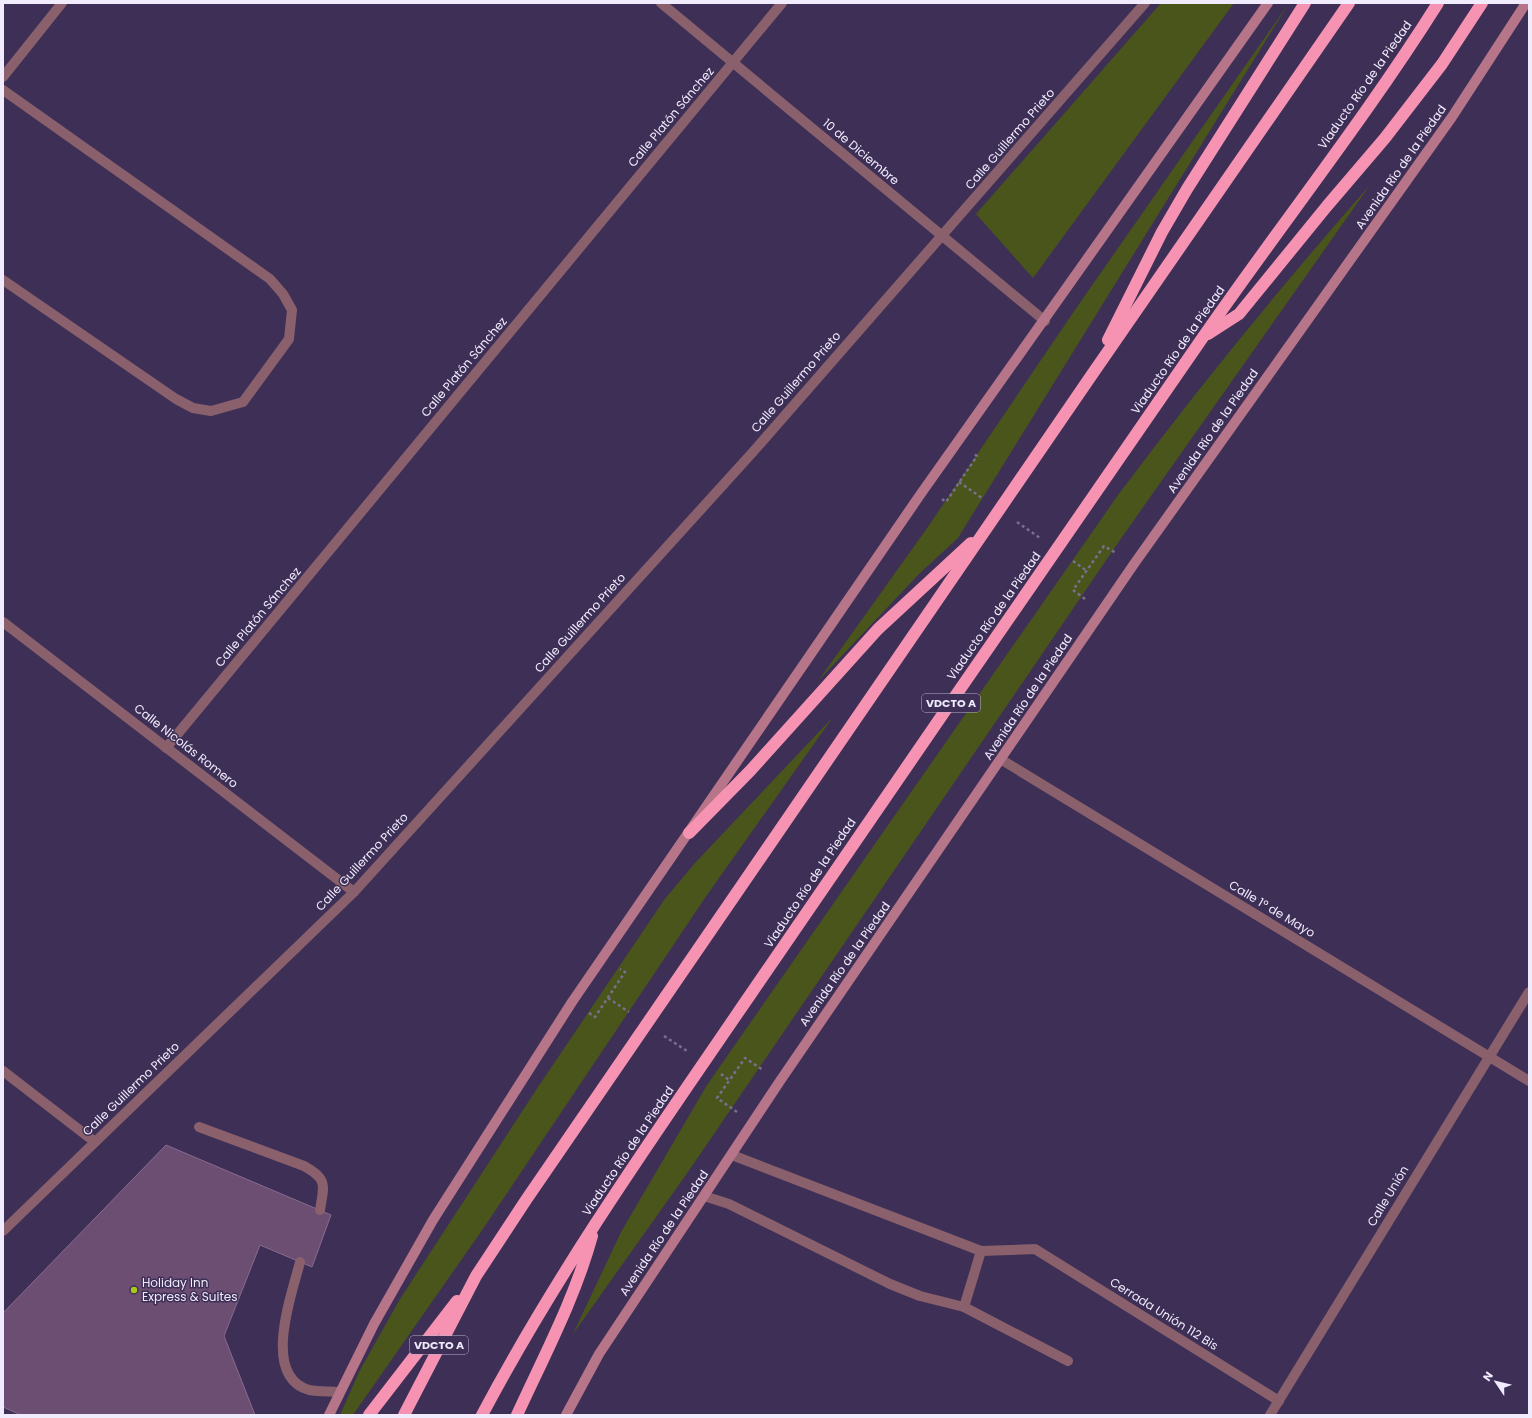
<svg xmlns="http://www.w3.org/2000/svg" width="1532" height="1418" viewBox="0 0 1532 1418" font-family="Poppins,sans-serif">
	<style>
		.green { fill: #49551b }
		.building { fill: #6b4e72; stroke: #896b90 }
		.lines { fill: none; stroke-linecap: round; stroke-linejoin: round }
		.path { stroke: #7a6f8e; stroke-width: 2.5; stroke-dasharray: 3 3; stroke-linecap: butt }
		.lane { stroke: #89606c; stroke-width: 10 }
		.street { stroke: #89606c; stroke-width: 10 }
		.secondary { stroke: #b67589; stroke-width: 10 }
		.highway { stroke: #f793b2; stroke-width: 12 }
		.poi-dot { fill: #a9c71a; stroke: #3d2f55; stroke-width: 1.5 }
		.labels { text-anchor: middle; stroke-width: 3; stroke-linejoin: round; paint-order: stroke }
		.shield { fill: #3d2f55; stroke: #bbb3cb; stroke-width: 1 }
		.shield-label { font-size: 11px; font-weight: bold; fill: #f1ebfe }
		.street-label { font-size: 12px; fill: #f1ebfe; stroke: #3d2f55 }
		.poi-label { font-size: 12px; fill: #f1ebfe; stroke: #3d2f55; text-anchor: start }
	</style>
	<rect width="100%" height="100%" fill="#3d2f55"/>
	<g class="green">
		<path d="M1161 3H1234L1033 278 976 214Z"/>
		<path d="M1289 3 958 538 919 574 818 681 925 531 1079 304Z"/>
		<path d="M1370 185 1120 540 688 1172 573 1334 621 1232 707 1085 1118 495C1198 388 1282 285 1370 185Z"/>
		<path d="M833 717 705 898 485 1226 353 1415H340L360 1370 400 1299 538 1087 664 900 695 863Z"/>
	</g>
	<path class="building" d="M166 1145 331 1215 312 1267 260 1245 224 1336 255 1415H21L3 1407V1313Z"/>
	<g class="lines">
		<g class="path">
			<path d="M959 482 982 498"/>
			<path d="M942 499 946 502 977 456 974 454"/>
			<path d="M1017 522 1040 538"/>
			<path d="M1073 561 1087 571"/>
			<path d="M1085 599 1073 590 1104 546 1116 553"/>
			<path d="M608 998 629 1012"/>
			<path d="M589 1013 595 1017 625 972 620 969"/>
			<path d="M664 1036 687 1051"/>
			<path d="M721 1074 729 1080"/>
			<path d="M737 1112 717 1098 745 1058 763 1070"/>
		</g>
		<g class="lane">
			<path d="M3 90 270 279 283 294 292 310 289 339 243 402 211 411 193 408 176 399 3 280"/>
			<path d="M199 1127 304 1166C328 1179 324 1185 320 1210"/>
			<path d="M300 1262C292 1294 261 1376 309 1390 319 1392 331 1391 340 1392"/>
			<path d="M964 1307 1068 1361"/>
		</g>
		<g class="street">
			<path d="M661 3 1045 321"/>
			<path d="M3 77 62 3"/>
			<path d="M3 622 354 892"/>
			<path d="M166 748 782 3"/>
			<path d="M1002 760 1529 1081"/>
			<path d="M3 1071 95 1142"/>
			<path d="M732 1155 981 1251 1035 1249 1279 1401"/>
			<path d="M704 1196 729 1204 890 1284 920 1296 964 1307 981 1251"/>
			<path d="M3 1231 354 892 752 453 1145 3"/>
			<path d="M1270 1415 1529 992"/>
		</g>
		<g class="secondary">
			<path d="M329 1415 374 1324 433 1220 572 1002 920 495 1268 3"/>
			<path d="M566 1415 599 1354 780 1081 1134 564 1452 117 1526 3"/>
		</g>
		<g class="highway">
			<path d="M1208 334 1239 314 1327 206 1385 138 1442 64 1482 3"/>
			<path d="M1108 340 1162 232 1187 189 1305 3"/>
			<path d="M689 833 750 771 878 629 971 543"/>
			<path d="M369 1415 457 1301"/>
			<path d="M404 1415 476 1276 526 1200 1091 376 1349 3"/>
			<path d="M482 1415C562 1264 662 1124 759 982 906 768 1053 553 1201 340 1279 227 1365 119 1438 3"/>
			<path d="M517 1415C544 1356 575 1298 592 1236"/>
		</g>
	</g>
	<circle class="poi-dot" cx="134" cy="1290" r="4"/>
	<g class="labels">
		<g class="shield">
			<rect x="922" y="694" width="58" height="18" rx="3"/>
			<rect x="410" y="1336" width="58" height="18" rx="3"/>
		</g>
		<g class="shield-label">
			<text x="951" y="707">VDCTO A</text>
			<text x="439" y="1349">VDCTO A</text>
		</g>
		<g class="street-label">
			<text transform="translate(1365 85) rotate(-55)" y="4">Viaducto Río de la Piedad</text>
			<text transform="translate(671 117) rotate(-50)" y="4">Calle Platón Sánchez</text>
			<text transform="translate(1010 139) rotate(-49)" y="4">Calle Guillermo Prieto</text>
			<text transform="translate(861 152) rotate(40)" y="4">10 de Diciembre</text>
			<text transform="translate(1401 167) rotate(-55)" y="4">Avenida Río de la Piedad</text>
			<text transform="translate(1178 350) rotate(-55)" y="4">Viaducto Río de la Piedad</text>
			<text transform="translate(464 367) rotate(-50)" y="4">Calle Platón Sánchez</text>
			<text transform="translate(796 382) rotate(-49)" y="4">Calle Guillermo Prieto</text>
			<text transform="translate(1213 431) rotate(-55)" y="4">Avenida Río de la Piedad</text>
			<text transform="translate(994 616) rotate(-55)" y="4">Viaducto Río de la Piedad</text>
			<text transform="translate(258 617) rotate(-50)" y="4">Calle Platón Sánchez</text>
			<text transform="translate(580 623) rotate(-48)" y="4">Calle Guillermo Prieto</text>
			<text transform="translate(1028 697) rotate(-56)" y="4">Avenida Río de la Piedad</text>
			<text transform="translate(186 746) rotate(38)" y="4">Calle Nicolás Romero</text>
			<text transform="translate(362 862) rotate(-47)" y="4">Calle Guillermo Prieto</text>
			<text transform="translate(810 883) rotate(-56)" y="4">Viaducto Río de la Piedad</text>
			<text transform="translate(1272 909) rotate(31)" y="4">Calle 1º de Mayo</text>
			<text transform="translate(845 964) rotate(-55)" y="4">Avenida Río de la Piedad</text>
			<text transform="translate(131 1089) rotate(-44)" y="4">Calle Guillermo Prieto</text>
			<text transform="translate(628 1151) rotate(-56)" y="4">Viaducto Río de la Piedad</text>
			<text transform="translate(1388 1196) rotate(-59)" y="4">Calle Unión</text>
			<text transform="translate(664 1233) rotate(-56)" y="4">Avenida Río de la Piedad</text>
			<text transform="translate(1164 1314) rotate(32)" y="4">Cerrada Unión 112 Bis</text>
		</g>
		<g class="poi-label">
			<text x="142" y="1287">Holiday Inn<tspan x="142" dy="14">Express &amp; Suites</tspan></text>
		</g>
	</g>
	<rect width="1532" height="1418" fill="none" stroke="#f1ebfe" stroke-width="8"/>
	<g transform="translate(1496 1382) rotate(305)" stroke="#3d2f55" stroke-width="3" paint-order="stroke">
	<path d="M0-3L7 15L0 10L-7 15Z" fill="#f1ebfe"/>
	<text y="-6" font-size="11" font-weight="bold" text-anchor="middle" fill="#f1ebfe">N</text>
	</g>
</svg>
